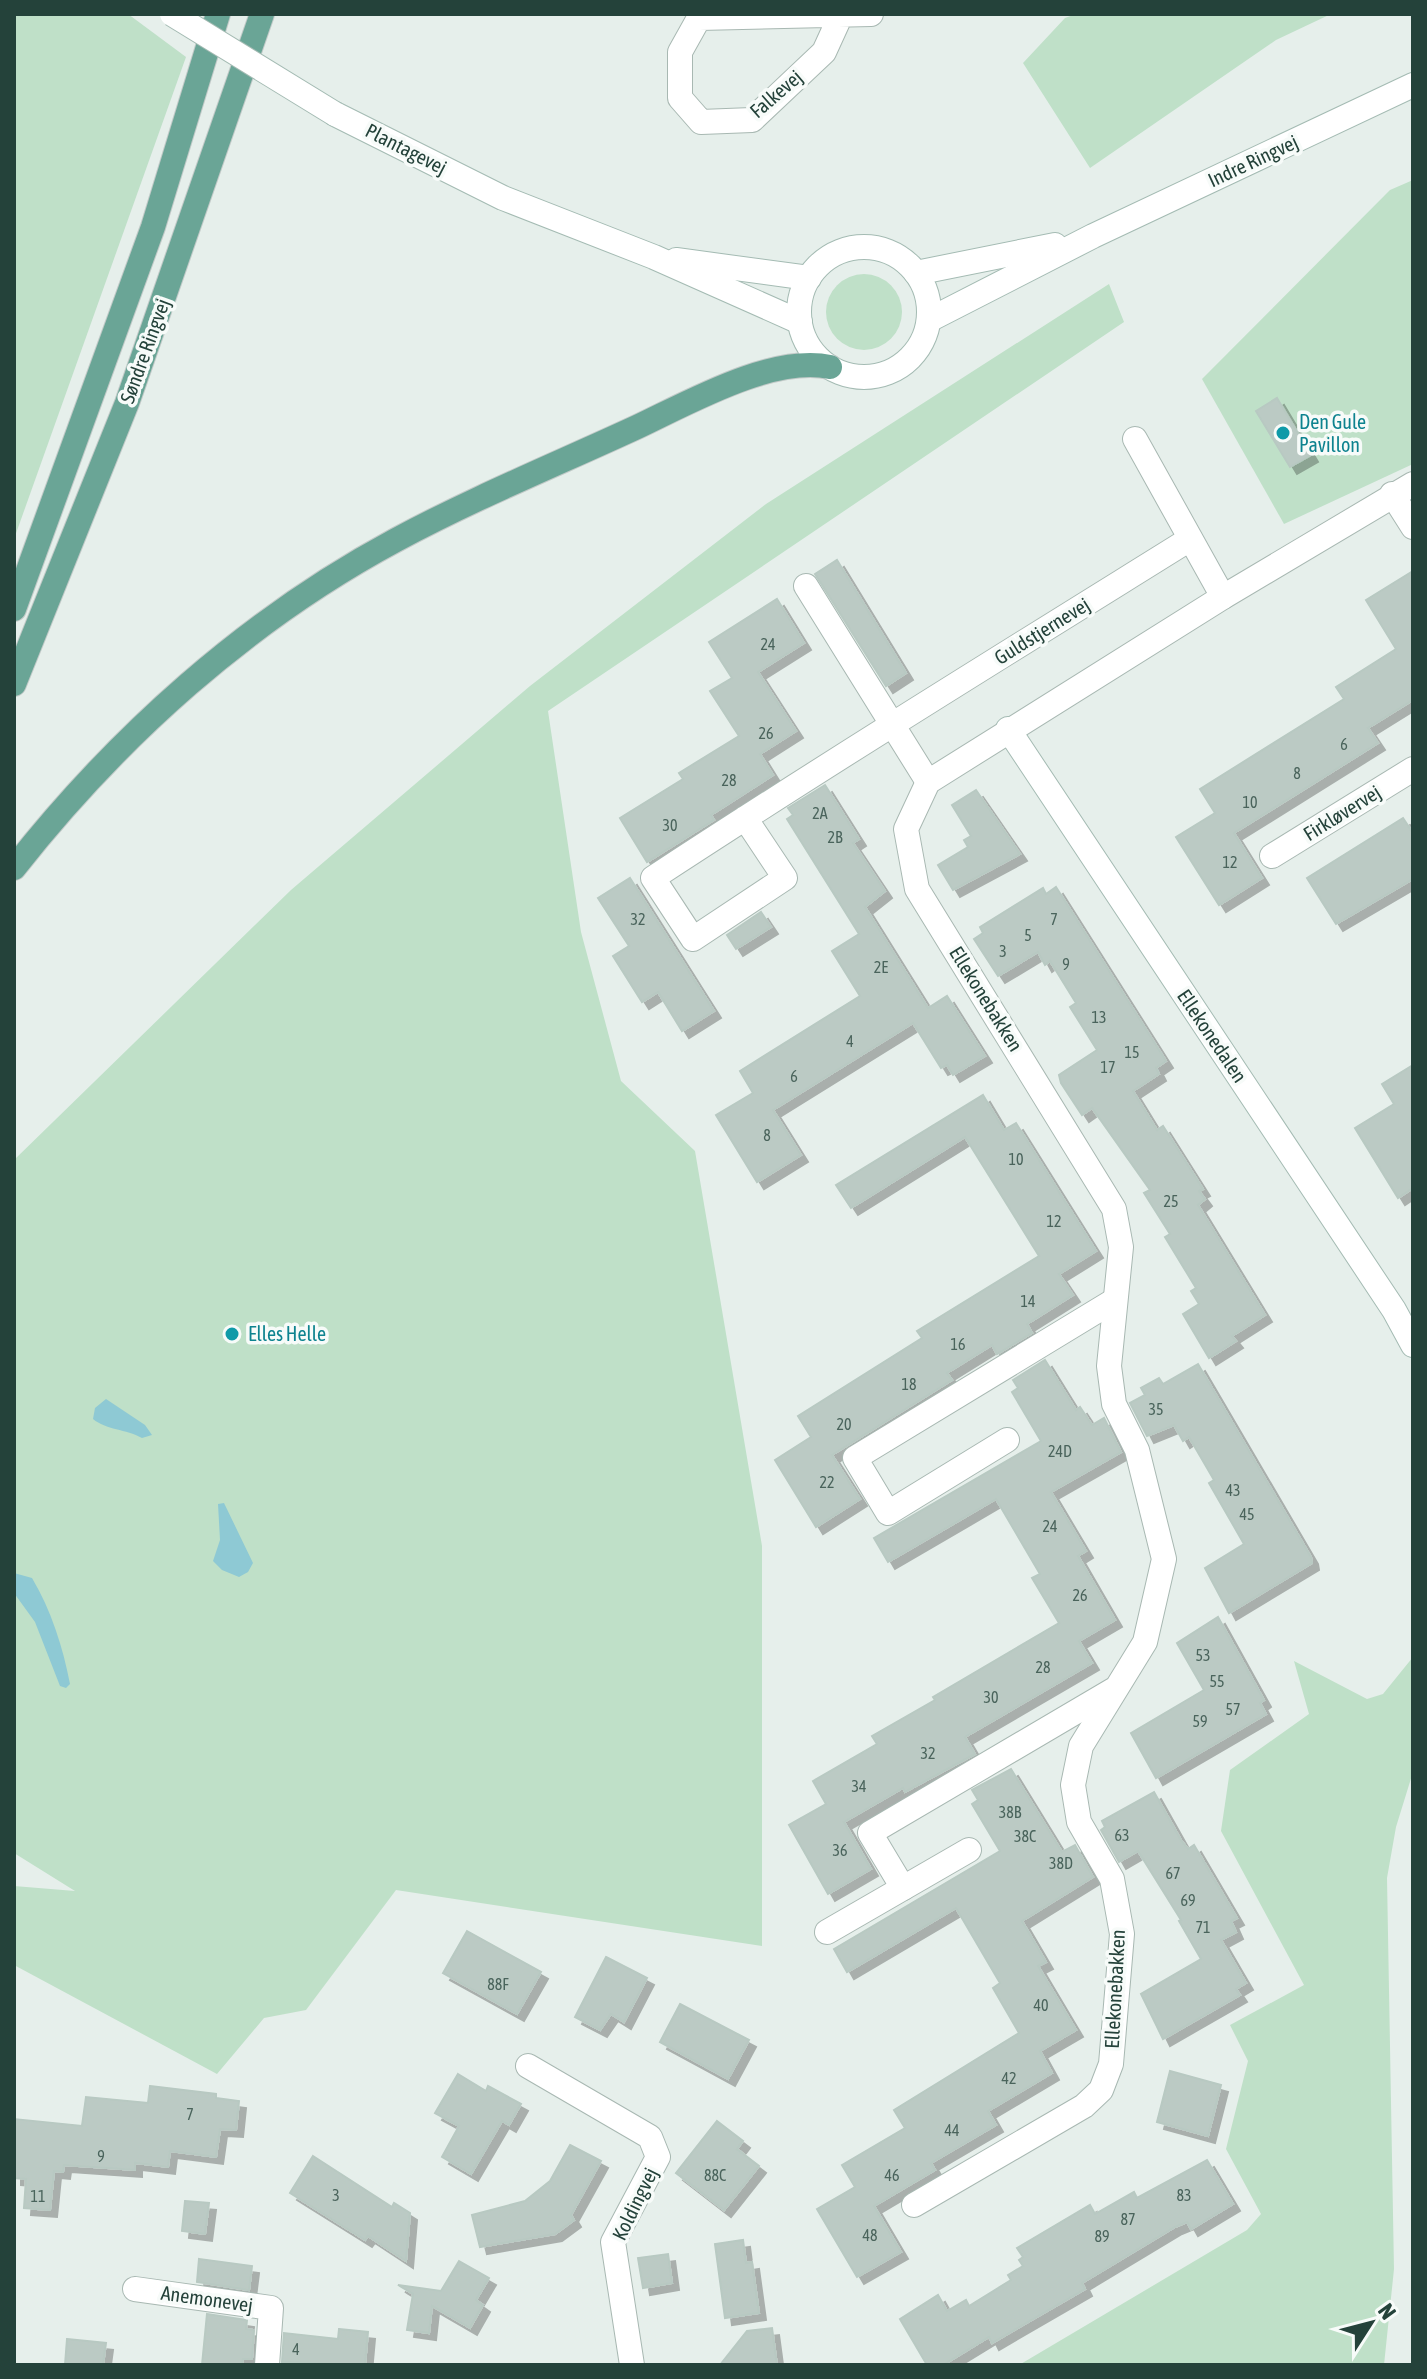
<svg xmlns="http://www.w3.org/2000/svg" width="1427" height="2379" viewBox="0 0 1427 2379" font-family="'Asap Condensed',sans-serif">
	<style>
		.green { fill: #bfe0c8 }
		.water { fill: #8ec9d4 }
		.building { fill: #bbcac4; stroke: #b8c9c2; stroke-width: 2; filter: url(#shadow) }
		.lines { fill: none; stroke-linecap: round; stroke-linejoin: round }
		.street-casing { stroke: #a8b8b2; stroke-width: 26 }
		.secondary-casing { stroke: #a4bbb3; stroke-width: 26 }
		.primary-casing { stroke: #c2cac8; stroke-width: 26 }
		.street { stroke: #fff; stroke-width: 24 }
		.secondary { stroke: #fff; stroke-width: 24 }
		.primary { stroke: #6aa596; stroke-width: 24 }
		.secondary-bridge-casing { stroke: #a4bbb3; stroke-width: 26; stroke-linecap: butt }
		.secondary-bridge { stroke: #fff; stroke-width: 24 }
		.culture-dot { fill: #0f9aa8; stroke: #f7fbf9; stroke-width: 3 }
		.labels { text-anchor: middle; stroke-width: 7; stroke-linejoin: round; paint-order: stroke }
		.number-label { font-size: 16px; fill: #4a645c }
		.street-label { font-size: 20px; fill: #24423a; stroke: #f7fbf9 }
		.culture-label { font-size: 20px; fill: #0d838f; stroke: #f7fbf9; text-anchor: start }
	</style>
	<defs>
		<filter id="shadow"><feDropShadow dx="7" dy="7" stdDeviation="0" flood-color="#0004"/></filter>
	</defs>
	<rect width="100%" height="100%" fill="#e6efeb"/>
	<g class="green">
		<path d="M14 14H128L186 57 14 539Z"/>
		<path d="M1076 14H1331L1276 40 1090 168 1023 63 1065 18Z"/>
		<path d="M1413 180V464L1284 524 1202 379 1390 190Z"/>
		<circle cx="864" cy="312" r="38"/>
		<path d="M1109 284 1124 322 548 711 581 932 621 1081 695 1151 762 1546V1946L396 1890 306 2010 264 2018 217 2074 14 1965V1886L75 1891 14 1853V1160L291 890 530 686 766 504Z"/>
		<path d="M1413 1657V1772L1396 1827 1387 1878 1394 2269 1384 2365H1019L1247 2230 1261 2214 1226 2149 1248 2061 1230 2025 1304 1985 1221 1831 1230 1770 1309 1714 1294 1661 1367 1699 1383 1694Z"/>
	</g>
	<g class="water">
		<path d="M106 1399 145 1425 152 1435 142 1438C126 1429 106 1430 93 1419L95 1408Z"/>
		<path d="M224 1503 253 1563 248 1572 239 1577 222 1570 213 1561 220 1540 218 1504Z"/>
		<path d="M14 1573 32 1578C51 1610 63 1647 70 1684L66 1688 60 1686 35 1622 14 1593Z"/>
	</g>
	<g class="building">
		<path d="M1277 398 1311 455 1290 467 1256 411Z"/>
		<path d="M837 560 906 673 886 686 815 574Z"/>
		<path d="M1413 571V700L1368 728 1378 743 1234 833 1262 878 1219 905 1176 837 1215 813 1200 789 1344 699 1336 687 1396 649 1366 600Z"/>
		<path d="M777 599 804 643 758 672 796 731 760 754 773 775 711 815 714 820 647 862 620 818 683 779 679 773 739 736 710 691 732 678 709 642Z"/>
		<path d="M825 785 859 839 853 843 885 891 865 907 928 1008 947 996 985 1056 953 1075 947 1065 941 1068 913 1023 773 1110 801 1155 757 1182 716 1115 753 1093 740 1071 860 996 832 951 859 934 787 819 793 815 788 808Z"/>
		<path d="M976 790 1020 854 953 890 938 865 968 847 964 840 971 836 952 805Z"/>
		<path d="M1403 818 1413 833V879L1336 924 1307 878Z"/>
		<path d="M630 878 714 1011 682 1031 658 992 642 1002 613 956 629 946 598 898Z"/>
		<path d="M1056 887 1166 1061 1156 1068 1159 1074 1133 1091 1157 1130 1163 1126 1203 1189 1199 1191 1205 1199 1198 1205 1265 1315 1232 1336 1236 1341 1209 1358 1183 1314 1199 1304 1191 1291 1196 1288 1165 1237 1170 1234 1144 1193 1150 1190 1092 1108 1082 1115 1061 1083 1059 1075 1097 1050 1070 1007 1076 1003 1050 961 1045 965 1038 952 998 976 974 939 983 933 980 927 1043 888 1046 894Z"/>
		<path d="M761 912 771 927 736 949 727 935Z"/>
		<path d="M1413 1065V1188L1398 1198 1355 1128 1394 1104 1382 1084Z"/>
		<path d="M983 1095 1004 1130 1016 1123 1096 1251 1059 1274 1073 1295 1027 1324 1032 1333 997 1354 992 1345 947 1373 952 1380 832 1455 860 1499 816 1527 775 1460 811 1437 798 1416 922 1338 917 1331 1039 1256 965 1137 851 1208 836 1185Z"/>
		<path d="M1045 1360 1076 1410 1080 1407 1092 1425 1104 1418 1121 1452 1051 1492 1086 1551 1078 1556 1115 1620 1079 1641 1092 1663 965 1737 975 1754 905 1792 903 1788 844 1822 871 1869 828 1894 789 1825 826 1804 813 1781 877 1744 872 1736 935 1700 933 1697 1059 1623 1032 1578 1040 1574 996 1499 888 1562 874 1538 1041 1441 1012 1392 1018 1388 1013 1380Z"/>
		<path d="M1198 1364 1311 1557 1312 1563 1229 1613 1205 1568 1244 1544 1209 1483 1214 1480 1189 1437 1183 1441 1174 1425 1147 1436 1130 1403 1145 1395 1141 1388 1159 1378 1163 1384Z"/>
		<path d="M1218 1617 1264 1700 1260 1703 1266 1714 1156 1778 1131 1733 1204 1690 1177 1643Z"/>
		<path d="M1011 1769 1062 1852 1075 1845 1093 1877 1022 1921 1046 1962 1038 1966 1076 2030 1040 2051 1052 2073 988 2111 996 2125 931 2163 935 2170 874 2206 901 2252 857 2277 817 2209 855 2187 842 2165 905 2128 894 2110 1019 2033 993 1988 1000 1983 956 1908 847 1972 834 1949 1000 1851 972 1804 978 1800 972 1790Z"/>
		<path d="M1154 1792 1181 1840 1188 1849 1194 1845 1237 1918 1231 1921 1236 1932 1221 1940 1246 1983 1236 1989 1240 1995 1163 2039 1141 1994 1201 1959 1179 1921 1181 1920 1138 1851 1119 1862 1101 1830 1105 1827 1102 1821Z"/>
		<path d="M467 1931 541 1972 517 2014 443 1973Z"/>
		<path d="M606 1957 647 1978 624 2022 611 2014 600 2030 575 2017Z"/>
		<path d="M680 2004 749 2040 728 2079 660 2042Z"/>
		<path d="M1170 2071 1221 2085 1208 2136 1157 2122Z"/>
		<path d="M458 2074 486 2091 488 2086 521 2104 509 2125 502 2121 471 2174 442 2157 459 2126 435 2113Z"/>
		<path d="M150 2086 216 2094V2098L239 2101 236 2130 220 2129 216 2157 170 2151 168 2167 135 2163V2170L64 2165 63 2172 54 2171 50 2210 24 2208 26 2179 14 2178V2119L82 2126 86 2097 148 2103Z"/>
		<path d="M717 2121 743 2141 737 2149 759 2166 724 2210 676 2173Z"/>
		<path d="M570 2145 601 2161 571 2215 574 2220 555 2234 480 2247 472 2215 525 2201 550 2181Z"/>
		<path d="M313 2156 392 2207 394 2203 410 2213 406 2261 368 2236 365 2240 290 2193Z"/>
		<path d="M1207 2160 1233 2204 1191 2229 1187 2222 1175 2227 1082 2283 1085 2289 992 2343 989 2337 943 2365H927L900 2319 938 2295 947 2311 966 2300 969 2306 1011 2280 1008 2275 1023 2266 1019 2260 1023 2257 1017 2248 1090 2205 1095 2214 1134 2192 1137 2198Z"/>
		<path d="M185 2201 209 2203 205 2234 182 2231Z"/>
		<path d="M743 2240 746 2263 752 2262 759 2313 725 2318 715 2244Z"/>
		<path d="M668 2254 672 2283 643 2288 638 2258Z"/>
		<path d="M199 2259 252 2266 249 2290 197 2282Z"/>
		<path d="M459 2261 489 2278 476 2300 483 2305 470 2328 432 2306 429 2333 407 2330 413 2294 398 2285 441 2291Z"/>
		<path d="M207 2314 247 2320 246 2329 254 2330 252 2359H243L242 2365H202Z"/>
		<path d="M772 2328 777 2365H720L747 2331Z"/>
		<path d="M339 2329 368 2332 365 2365 282 2362 284 2333 338 2339Z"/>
		<path d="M67 2339 106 2343 103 2365H65Z"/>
	</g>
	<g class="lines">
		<g class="street-casing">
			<g id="street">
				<path d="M840 17 824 52 752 120 701 122 680 98V52L699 18 871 14"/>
				<path d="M1135 439 1223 597"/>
				<path d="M1392 494 1413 527"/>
				<path d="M806 586 928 782"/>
				<path d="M745 818 785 878 693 939 653 878C830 762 1010 651 1190 539"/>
				<path d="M1272 856 1413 769"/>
				<path d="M1007 1440 888 1513 855 1458 1115 1300"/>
				<path d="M903 1888 870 1833 1113 1690"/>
				<path d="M827 1932 969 1850"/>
				<path d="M528 2066 650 2137 658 2157 613 2242 632 2365"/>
				<path d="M914 2205 1084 2106 1101 2090 1111 2064 1122 1934 1112 1879 1079 1822 1073 1785 1081 1746 1145 1642 1164 1559 1137 1450 1114 1404 1109 1366 1121 1247 1114 1209 917 889 906 829 928 782 1223 597 1413 484"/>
				<path d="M135 2289 271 2308 267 2365"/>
			</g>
		</g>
		<g class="secondary-casing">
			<g id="secondary">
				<path d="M335 114 503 198 654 257 800 322"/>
				<circle cx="864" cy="312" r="65"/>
				<path d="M676 260 809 278"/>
				<path d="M916 273 1055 245"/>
				<path d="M929 320 1093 236 1413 85"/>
				<path d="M1008 729 1394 1310 1413 1345"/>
			</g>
		</g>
		<g class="primary-casing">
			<g id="primary">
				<path d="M14 609 153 227 218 14"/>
				<path d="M14 684 127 403 262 14"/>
				<path d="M14 868C118 736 247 620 396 540 474 498 557 464 637 427 690 402 772 355 830 367"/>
			</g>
		</g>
		<use href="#street" class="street"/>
		<use href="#secondary" class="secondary"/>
		<use href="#primary" class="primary"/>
		<g class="secondary-bridge-casing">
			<path id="secondary-bridge" d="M172 14 335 114"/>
		</g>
		<use href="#secondary-bridge" class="secondary-bridge"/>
	</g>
	<g class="culture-dot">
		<circle cx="1283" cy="433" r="8"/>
		<circle cx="232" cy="1334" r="8"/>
	</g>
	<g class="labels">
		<g class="number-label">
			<text x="768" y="650">24</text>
			<text x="766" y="739">26</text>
			<text x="1344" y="750">6</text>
			<text x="1297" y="779">8</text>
			<text x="729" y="786">28</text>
			<text x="1250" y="808">10</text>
			<text x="820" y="819">2A</text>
			<text x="670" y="831">30</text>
			<text x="835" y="843">2B</text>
			<text x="1230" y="868">12</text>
			<text x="638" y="925">32</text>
			<text x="1054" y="925">7</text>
			<text x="1028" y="941">5</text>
			<text x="1003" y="957">3</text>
			<text x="1066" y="970">9</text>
			<text x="881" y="973">2E</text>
			<text x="1099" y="1023">13</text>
			<text x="850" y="1047">4</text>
			<text x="1132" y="1058">15</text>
			<text x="1108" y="1073">17</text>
			<text x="794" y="1082">6</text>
			<text x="767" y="1141">8</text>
			<text x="1016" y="1165">10</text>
			<text x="1171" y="1207">25</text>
			<text x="1054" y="1227">12</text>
			<text x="1028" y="1307">14</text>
			<text x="958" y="1350">16</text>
			<text x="909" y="1390">18</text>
			<text x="1156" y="1415">35</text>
			<text x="844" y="1430">20</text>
			<text x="1060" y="1457">24D</text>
			<text x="827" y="1488">22</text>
			<text x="1233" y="1496">43</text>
			<text x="1247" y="1520">45</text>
			<text x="1050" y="1532">24</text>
			<text x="1080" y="1601">26</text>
			<text x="1203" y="1661">53</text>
			<text x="1043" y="1673">28</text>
			<text x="1217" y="1687">55</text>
			<text x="991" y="1703">30</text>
			<text x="1233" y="1715">57</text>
			<text x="1200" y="1727">59</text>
			<text x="928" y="1759">32</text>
			<text x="859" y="1792">34</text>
			<text x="1010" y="1818">38B</text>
			<text x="1122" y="1841">63</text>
			<text x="1025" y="1842">38C</text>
			<text x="840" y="1856">36</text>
			<text x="1061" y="1869">38D</text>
			<text x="1173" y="1879">67</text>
			<text x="1188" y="1906">69</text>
			<text x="1203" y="1933">71</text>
			<text x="498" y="1990">88F</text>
			<text x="1041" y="2011">40</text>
			<text x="1009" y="2084">42</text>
			<text x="190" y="2120">7</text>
			<text x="952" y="2136">44</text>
			<text x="101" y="2162">9</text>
			<text x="715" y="2181">88C</text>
			<text x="892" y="2181">46</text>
			<text x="336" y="2201">3</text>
			<text x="1184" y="2201">83</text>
			<text x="38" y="2202">11</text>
			<text x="1128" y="2225">87</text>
			<text x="870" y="2241">48</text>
			<text x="1102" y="2242">89</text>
			<text x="296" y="2355">4</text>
		</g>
		<g class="street-label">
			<text transform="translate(776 94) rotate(-41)" y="7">Falkevej</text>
			<text transform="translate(406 149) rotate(27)" y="7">Plantagevej</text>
			<text transform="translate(1253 161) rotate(-25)" y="7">Indre Ringvej</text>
			<text transform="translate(145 351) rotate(-70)" y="7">Søndre Ringvej</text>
			<text transform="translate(1042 631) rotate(-32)" y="7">Guldstjernevej</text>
			<text transform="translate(1342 813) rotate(-32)" y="7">Firkløvervej</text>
			<text transform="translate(986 999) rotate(58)" y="7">Ellekonebakken</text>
			<text transform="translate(1212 1036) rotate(56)" y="7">Ellekonedalen</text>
			<text transform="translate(1115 1989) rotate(-87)" y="7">Ellekonebakken</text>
			<text transform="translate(635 2204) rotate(-64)" y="7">Koldingvej</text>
			<text transform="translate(207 2299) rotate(8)" y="7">Anemonevej</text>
		</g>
		<g class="culture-label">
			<text x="1299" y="429">Den Gule<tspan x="1299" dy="23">Pavillon</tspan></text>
			<text x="248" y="1341">Elles Helle</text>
		</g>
	</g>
	<rect width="1427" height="2379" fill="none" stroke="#24423a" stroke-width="32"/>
	<g transform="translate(1371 2323) rotate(54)" stroke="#f7fbf9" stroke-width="6" paint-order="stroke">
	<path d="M0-6L14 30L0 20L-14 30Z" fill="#24423a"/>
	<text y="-12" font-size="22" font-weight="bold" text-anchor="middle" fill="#24423a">N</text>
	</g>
</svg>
